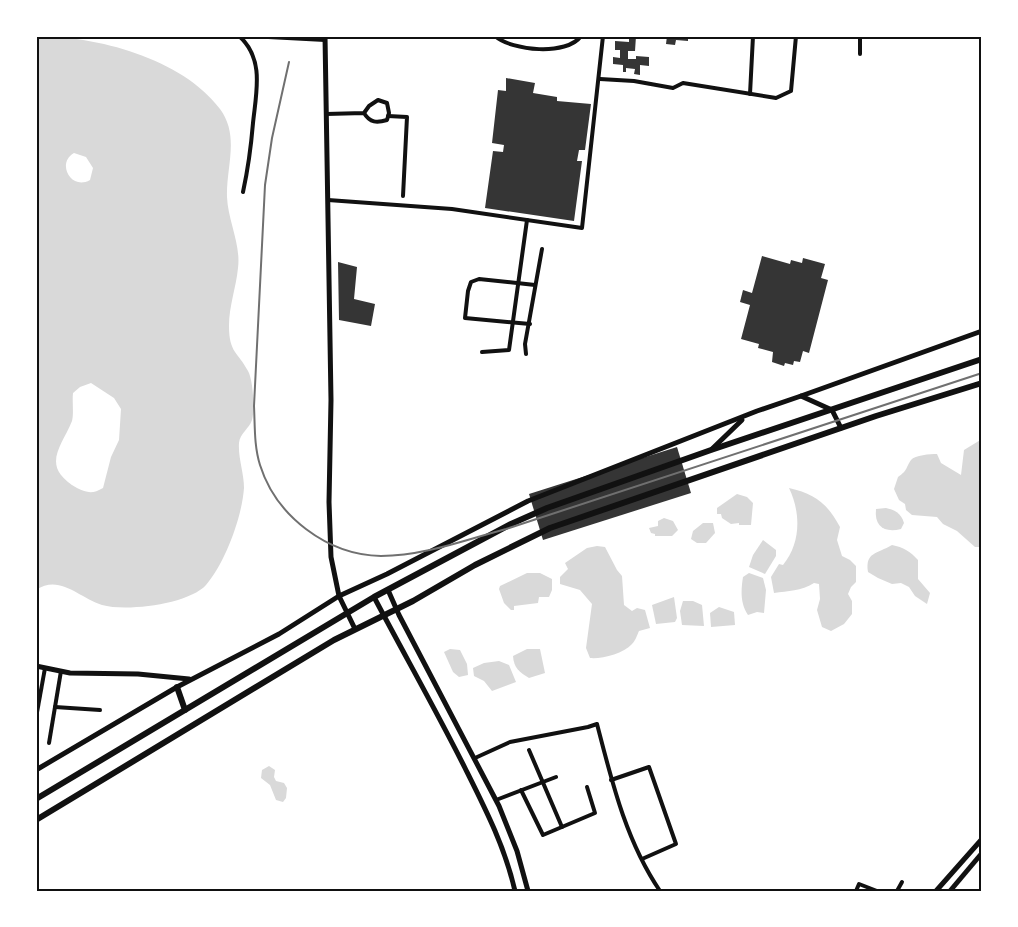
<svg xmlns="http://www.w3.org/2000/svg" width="1018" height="927" viewBox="0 0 1018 927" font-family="'Work Sans',sans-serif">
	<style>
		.water { fill: #d9d9d9; fill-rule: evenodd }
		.building { fill: #353535 }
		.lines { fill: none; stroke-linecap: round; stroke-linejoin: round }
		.minor { stroke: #111; stroke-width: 4 }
		.tertiary { stroke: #111; stroke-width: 5 }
		.secondary { stroke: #111; stroke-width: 5 }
		.primary { stroke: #111; stroke-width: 6 }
		.rail { stroke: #707070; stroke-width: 2 }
		.neatline { fill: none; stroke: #111; stroke-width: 2 }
	</style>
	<rect width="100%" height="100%" fill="#fff"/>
	<g class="water">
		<path d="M36 36C96 36 182 58 220 109 240 136 226 167 227 197 228 221 241 244 238 268 236 288 229 306 229 326 229 353 238 352 248 371 253 379 255 411 252 420 249 429 240 433 239 443 238 458 244 473 244 488 242 517 225 563 206 585 189 604 127 612 102 605 79 598 60 574 36 590ZM74 153 86 157 93 168 90 180C71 191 56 163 74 153ZM91 383 114 398 121 409 119 440 111 457 103 488C93 494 87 493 77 488 40 466 61 448 72 421 74 413 72 402 73 393L80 387Z"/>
		<path d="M982 439V547H975L957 531 943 524 937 517 912 515 906 510 905 504 899 500 894 489 898 477C908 470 905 469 911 460 915 455 930 454 937 454L941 463 961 475 964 450Z"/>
		<path d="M789 488C815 494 827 503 840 527L837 540 842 556 850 560 856 566V582L851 587 848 594 852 601V614L844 624 831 631 822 627 817 610 820 599 819 584 814 583C801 591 788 591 774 593L771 577 779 564 783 565C801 543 801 513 789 488Z"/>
		<path d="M737 494 747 497 753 503 751 525H739V523L731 524 722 518 721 514H717V508Z"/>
		<path d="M886 508C895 510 901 513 904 523L901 529C885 533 874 527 876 509Z"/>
		<path d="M664 518 673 521 678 530 672 536H655V534L651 533 649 528 658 526V521Z"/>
		<path d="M703 523H713L715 533 706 543H697L691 539 693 531Z"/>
		<path d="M763 540 776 550V556L765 574 749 567 753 555Z"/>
		<path d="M892 545C903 547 911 552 918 560V579L930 593 927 604 915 596 909 587 901 583 892 584 878 578 868 572C865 552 877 554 892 545Z"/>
		<path d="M597 546 605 547 617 570 622 576 624 605 632 611 637 608 645 610 650 628 639 631C637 635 636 640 632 644 623 654 602 659 590 658L586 648 592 604 580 590 560 584V577L568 569 565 563 587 548Z"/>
		<path d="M527 573H540L552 579V590L549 597H539L538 603 514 606V610H511L504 603 499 589 500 586Z"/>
		<path d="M749 573 763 578 766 590 764 613 757 612 748 615C740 603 741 590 743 577Z"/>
		<path d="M674 597 677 618 675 622 656 624 652 605Z"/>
		<path d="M683 601H693L702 605 704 626 682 625 680 611Z"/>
		<path d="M719 607 734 612 735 625 711 627 710 613Z"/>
		<path d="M450 649 460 650 467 664 468 675 459 677 453 672 444 652Z"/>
		<path d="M527 649H540L545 673 529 678C519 672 514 668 513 656Z"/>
		<path d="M499 661 509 665 516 682 492 691 484 681 474 676 473 668 484 663Z"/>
		<path d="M269 766 275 770 274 777 276 781 284 783 287 788 286 798 283 802 276 800 270 785 261 778 262 770Z"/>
	</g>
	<g class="building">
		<path d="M629 36H636L635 51H628V59H636V56L649 57V66L640 65V75L634 74 635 69 626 68V72H623V65L613 64V57L620 58V50H615V41L629 42Z"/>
		<path d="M667 36H688V41L676 40 675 45 666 44Z"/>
		<path d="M506 78 535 83 533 93 557 97V101L591 104 585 150H579L577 161H582L574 221 485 208 493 151 503 152 504 145 492 143 498 90 506 91Z"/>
		<path d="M762 256 790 264 791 260 802 263 803 258 825 264 821 278 828 280 809 353 803 351 800 362 794 361 793 365 785 363 784 366 772 362 773 352 758 348 759 344 741 339 750 305 740 302 743 290 752 293Z"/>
		<path d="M338 262 357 267 354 299 375 304 371 326 339 320Z"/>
		<path d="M677 447 691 493 543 540 529 494Z"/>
	</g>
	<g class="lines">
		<g class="minor">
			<path d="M239 36C265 59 256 93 253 123 251 147 248 169 243 192"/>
			<path d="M251 36 325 40"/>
			<path d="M495 36C512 51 567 56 581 36"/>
			<path d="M860 54V36"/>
			<path d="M600 79 634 81 673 88 683 83 776 98 791 91 796 36"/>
			<path d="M750 94 753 36"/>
			<path d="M326 114 364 113 369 106 378 100 387 103 389 113 387 120C377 123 370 123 364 113"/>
			<path d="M388 116 407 117 403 196"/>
			<path d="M328 200 452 209 582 228 603 36"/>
			<path d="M530 324 465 318 468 291 471 282 479 279 535 285"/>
			<path d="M482 352 509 350 527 220"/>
			<path d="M526 354 525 344 542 249"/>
			<path d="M55 707 100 710"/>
			<path d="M36 718 45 668"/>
			<path d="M49 743 61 671"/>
			<path d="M529 750 562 827"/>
			<path d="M475 758 510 742 588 727 597 724C612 782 626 841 660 891"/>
			<path d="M611 780 649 767 676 844 642 859"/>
			<path d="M521 790 543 835 595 813 587 787"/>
			<path d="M496 800 556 777"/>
			<path d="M856 891 859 884 877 891"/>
			<path d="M897 891 902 882"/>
		</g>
		<g class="tertiary">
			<path d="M325 36 331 400 329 502 331 557 339 596 355 629"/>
			<path d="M801 396 982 331"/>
			<path d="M712 449 742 420"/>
			<path d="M36 666 70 673 138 674 189 679"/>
			<path d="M36 770 177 687 279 634 339 596 387 574 528 501 757 411 801 396 832 410 841 428"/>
			<path d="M936 891 982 839"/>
			<path d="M950 891 982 853"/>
		</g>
		<g class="secondary">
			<path d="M388 590 399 615 499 806 517 851 528 891"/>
			<path d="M374 597C404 654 436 710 465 768 485 808 505 847 515 891"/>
		</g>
		<g class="primary">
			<path d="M177 687 185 710"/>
			<path d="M36 799 374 597 511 524 547 508 711 450 982 359"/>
			<path d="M36 820 334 640 413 601 475 565 550 528 876 416 982 383"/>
		</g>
		<path class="rail" d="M289 62 272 138 265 185 254 406C255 426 254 446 260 465 276 516 327 555 381 556 423 556 465 540 506 529L982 373"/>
	</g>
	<rect width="1018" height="927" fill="none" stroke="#ffffff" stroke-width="75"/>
	<rect x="38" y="38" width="942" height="852" class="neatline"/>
</svg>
